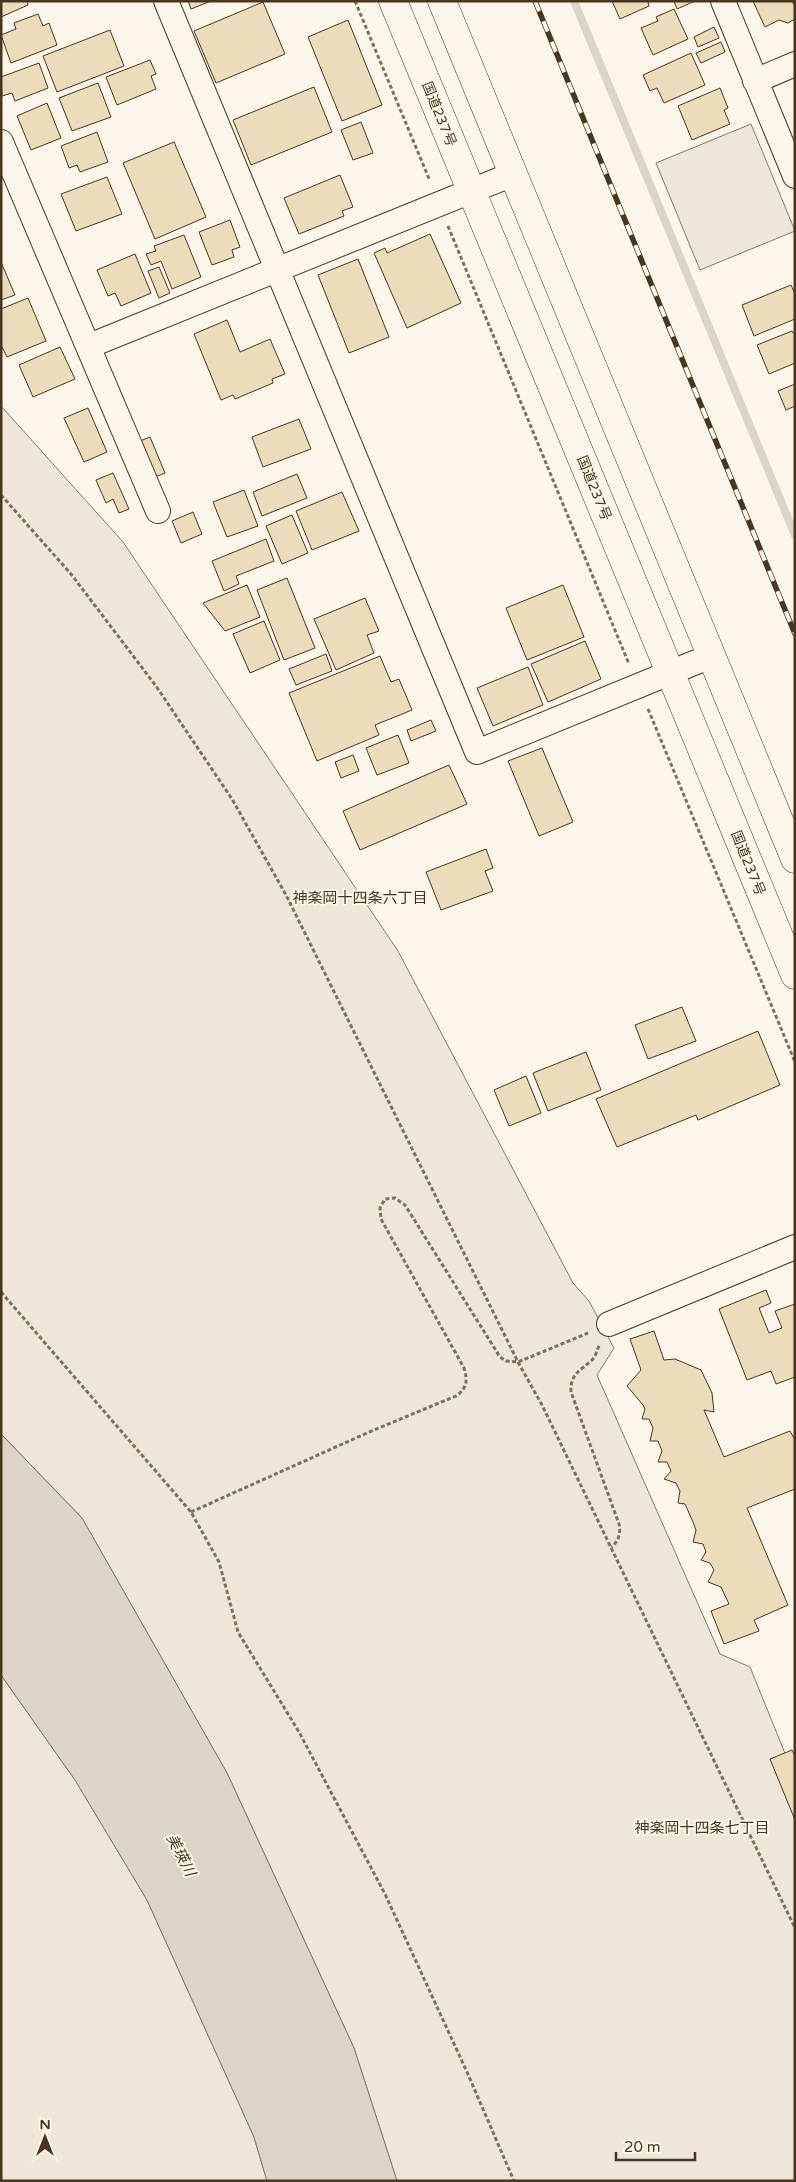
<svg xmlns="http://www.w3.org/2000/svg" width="796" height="2182" font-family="'Varela Round','Noto Sans JP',sans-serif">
<rect width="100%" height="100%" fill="#fbf6e9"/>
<path fill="#ede6d9" stroke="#887966" d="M751,124L795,231L700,270L656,163Z
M1,406L123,542L398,951L573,1283L589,1301L614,1348L597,1375L720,1654L750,1667L795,1778V2181H397L354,2048L227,1773L82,1518L1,1434Z
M1,1675L75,1780L147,1900L254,2137L267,2181H1Z"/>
<path fill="#dcd4c6" stroke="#887966" d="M1,1434L82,1518L227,1773L354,2048L397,2181H267L254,2137L147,1900L75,1780L1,1675Z"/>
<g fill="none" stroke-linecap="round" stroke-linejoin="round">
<path stroke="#dcd4c6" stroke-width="8" d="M574,1L795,535"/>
</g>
<path fill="#ecdcbc" stroke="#4a3520" d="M1,1H27L28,5L1,17Z
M188,1H211L191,9Z
M612,1H650L648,2L649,6L620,19Z
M674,1H695L677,9Z
M753,1H792L795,7V19L788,23L779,20L765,27Z
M263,2L285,54L216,83L194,31Z
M674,9L688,39L653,55L641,28L658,21L656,17Z
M38,14L43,26L49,23L57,45L11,63L1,35L16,29L14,23Z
M348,20L382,105L342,121L308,37Z
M714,27L719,38L698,47L694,37Z
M110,30L124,66L57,92L43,56Z
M721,42L725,52L701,63L696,53Z
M691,53L705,85L664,103L657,88L650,91L643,75Z
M150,60L156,74L151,76L156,89L117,105L106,77Z
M39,63L48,88L15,101L12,93L2,96L1,77Z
M98,83L111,117L72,131L59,98Z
M314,87L332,132L251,165L233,120Z
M720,88L728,108L724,110L730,124L692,140L678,106Z
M47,103L61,138L31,150L17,116Z
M361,122L373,153L353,160L341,130Z
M97,132L108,162L80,172L77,165L69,168L61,146Z
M174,142L206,217L155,239L123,163Z
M340,175L353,207L342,211L344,216L299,234L284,198Z
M107,177L122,214L76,231L61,194Z
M230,220L240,247L232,250L234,257L212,265L199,232Z
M430,234L461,303L407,328L374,253L385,248L387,253Z
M184,235L201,277L172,289L161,261L151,265L146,254L156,251L154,246Z
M135,254L151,293L121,306L115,293L108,296L97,270Z
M358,259L389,337L349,353L318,275Z
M1,262L15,295L1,300Z
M159,267L170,293L159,298L148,271Z
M791,285L795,294V319L754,336L742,305Z
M28,298L46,341L7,357L1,345V309Z
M227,320L240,352L270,339L285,374L272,379L273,383L235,399L233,395L221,400L194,334Z
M792,331L793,333H795V363L769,374L757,345Z
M60,347L75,379L33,397L19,365Z
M795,384V406L786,410L778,391Z
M88,408L107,452L84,462L64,418Z
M299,419L311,449L263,467L252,437Z
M150,437L165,473L155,477L140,441Z
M113,473L129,509L119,513L113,499L106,503L96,480Z
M297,474L307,498L262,516L253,492Z
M244,490L258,526L227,537L213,502Z
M342,492L359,531L312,550L296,511Z
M193,512L202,534L181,543L172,521Z
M292,515L308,553L282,564L266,526Z
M266,539L274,561L236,576L239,584L224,591L212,561Z
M287,578L315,648L284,660L257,590Z
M247,585L260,617L225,631L203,603Z
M563,585L584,637L527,660L506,608Z
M365,598L379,631L367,635L374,653L336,670L314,619Z
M264,621L280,660L250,673L233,634Z
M585,641L601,679L548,702L531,664Z
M326,654L332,671L296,685L289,669Z
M380,656L391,682L399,679L412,710L375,725L379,735L317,761L289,693Z
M528,667L543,705L493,726L477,688Z
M431,720L436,731L411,741L407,730Z
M398,735L409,763L377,775L366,748Z
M542,748L573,822L539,836L508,761Z
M353,755L359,771L341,778L335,762Z
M449,765L467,804L360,850L343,811Z
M486,849L493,868L485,871L493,891L441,910L426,872Z
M682,1007L696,1041L648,1059L635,1025Z
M758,1031L780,1085L698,1120L696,1115L617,1147L596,1099Z
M586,1052L601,1090L548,1111L533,1073Z
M526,1076L541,1113L509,1126L494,1090Z
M766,1290L771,1303L759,1308L769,1333L782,1328L775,1311L795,1304V1377L776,1384L771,1371L747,1380L719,1309Z
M654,1331L664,1360L675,1359L701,1370L712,1393L714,1412L704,1410L724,1457L790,1431L795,1440V1489L747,1508L788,1605L754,1620L759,1631L724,1644L711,1611L729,1604L721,1587L708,1582L714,1570L710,1563L701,1560L706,1552L703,1544L693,1542L696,1530L693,1522L685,1504L678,1503L680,1491L676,1483L664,1479L671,1471L667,1462H658L662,1451L658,1441H650L653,1428L649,1419H642L645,1409L643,1405L627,1386L641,1370L630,1339Z
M792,1750L795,1756V1820L770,1759Z"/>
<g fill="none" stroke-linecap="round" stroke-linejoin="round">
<g stroke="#4a3520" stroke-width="26">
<path id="street" d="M166,1L477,752L711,656
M723,1L795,176
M755,81L795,64
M1,142L158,511
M89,346L513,174
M609,1324L795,1247"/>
</g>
<g stroke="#4a3520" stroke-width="29">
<path id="highway" d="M393,1L795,975
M442,1L795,859"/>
</g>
<path stroke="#7f6f5c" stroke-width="3" stroke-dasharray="4 2.5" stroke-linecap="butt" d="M355,1L430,181
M448,226L629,664
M1,495L71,574L156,686L232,799L286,895L518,1362L542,1405L795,1928
M648,709L795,1062
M1,1292L191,1512L219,1562L238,1632L299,1732L385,1894L467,2072L514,2181
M599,1346C597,1350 596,1356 592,1360C580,1371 570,1374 571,1392L619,1524C621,1532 619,1542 611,1547
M191,1512L367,1433L456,1396C467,1388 468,1381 464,1368L381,1219L380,1208L385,1199L395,1198L405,1205L500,1357L506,1361L518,1362L588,1333"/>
<use href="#street" stroke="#fbf6e9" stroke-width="24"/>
<use href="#highway" stroke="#fbf6e9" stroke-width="28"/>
<g stroke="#4a3520" stroke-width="5.5">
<path id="rail" d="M535,1L795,634"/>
</g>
<use href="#rail" stroke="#fbf6e9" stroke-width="4" stroke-dasharray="11" stroke-linecap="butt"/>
</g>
<g text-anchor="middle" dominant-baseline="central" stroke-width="4" stroke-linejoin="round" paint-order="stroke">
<g font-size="14" fill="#4a3520" stroke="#fbf6e9">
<text transform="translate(439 114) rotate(68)">国道237号</text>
<text transform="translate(594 488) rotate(68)">国道237号</text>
<text transform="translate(748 863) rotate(68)">国道237号</text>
</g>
<g font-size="15" fill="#4a3520" stroke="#fbf6e9">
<text x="360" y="898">神楽岡十四条六丁目</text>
<text x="702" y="1828">神楽岡十四条七丁目</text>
</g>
<g font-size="15" font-style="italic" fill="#4a3520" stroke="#fbf6e9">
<text transform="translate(181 1855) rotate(63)">美瑛川</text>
</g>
</g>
<rect width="796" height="2182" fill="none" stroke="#4a3520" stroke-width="5"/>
<g transform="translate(45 2137)" stroke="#fbf6e9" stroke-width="4" paint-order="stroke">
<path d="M0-4L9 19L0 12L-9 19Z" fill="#4a3520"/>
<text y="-8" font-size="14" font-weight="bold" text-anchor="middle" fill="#4a3520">N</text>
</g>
<path d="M616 2152v8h79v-8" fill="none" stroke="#4a3520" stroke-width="2.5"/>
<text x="624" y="2152" font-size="15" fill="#4a3520" stroke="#fbf6e9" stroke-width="4" paint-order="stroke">20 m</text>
</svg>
